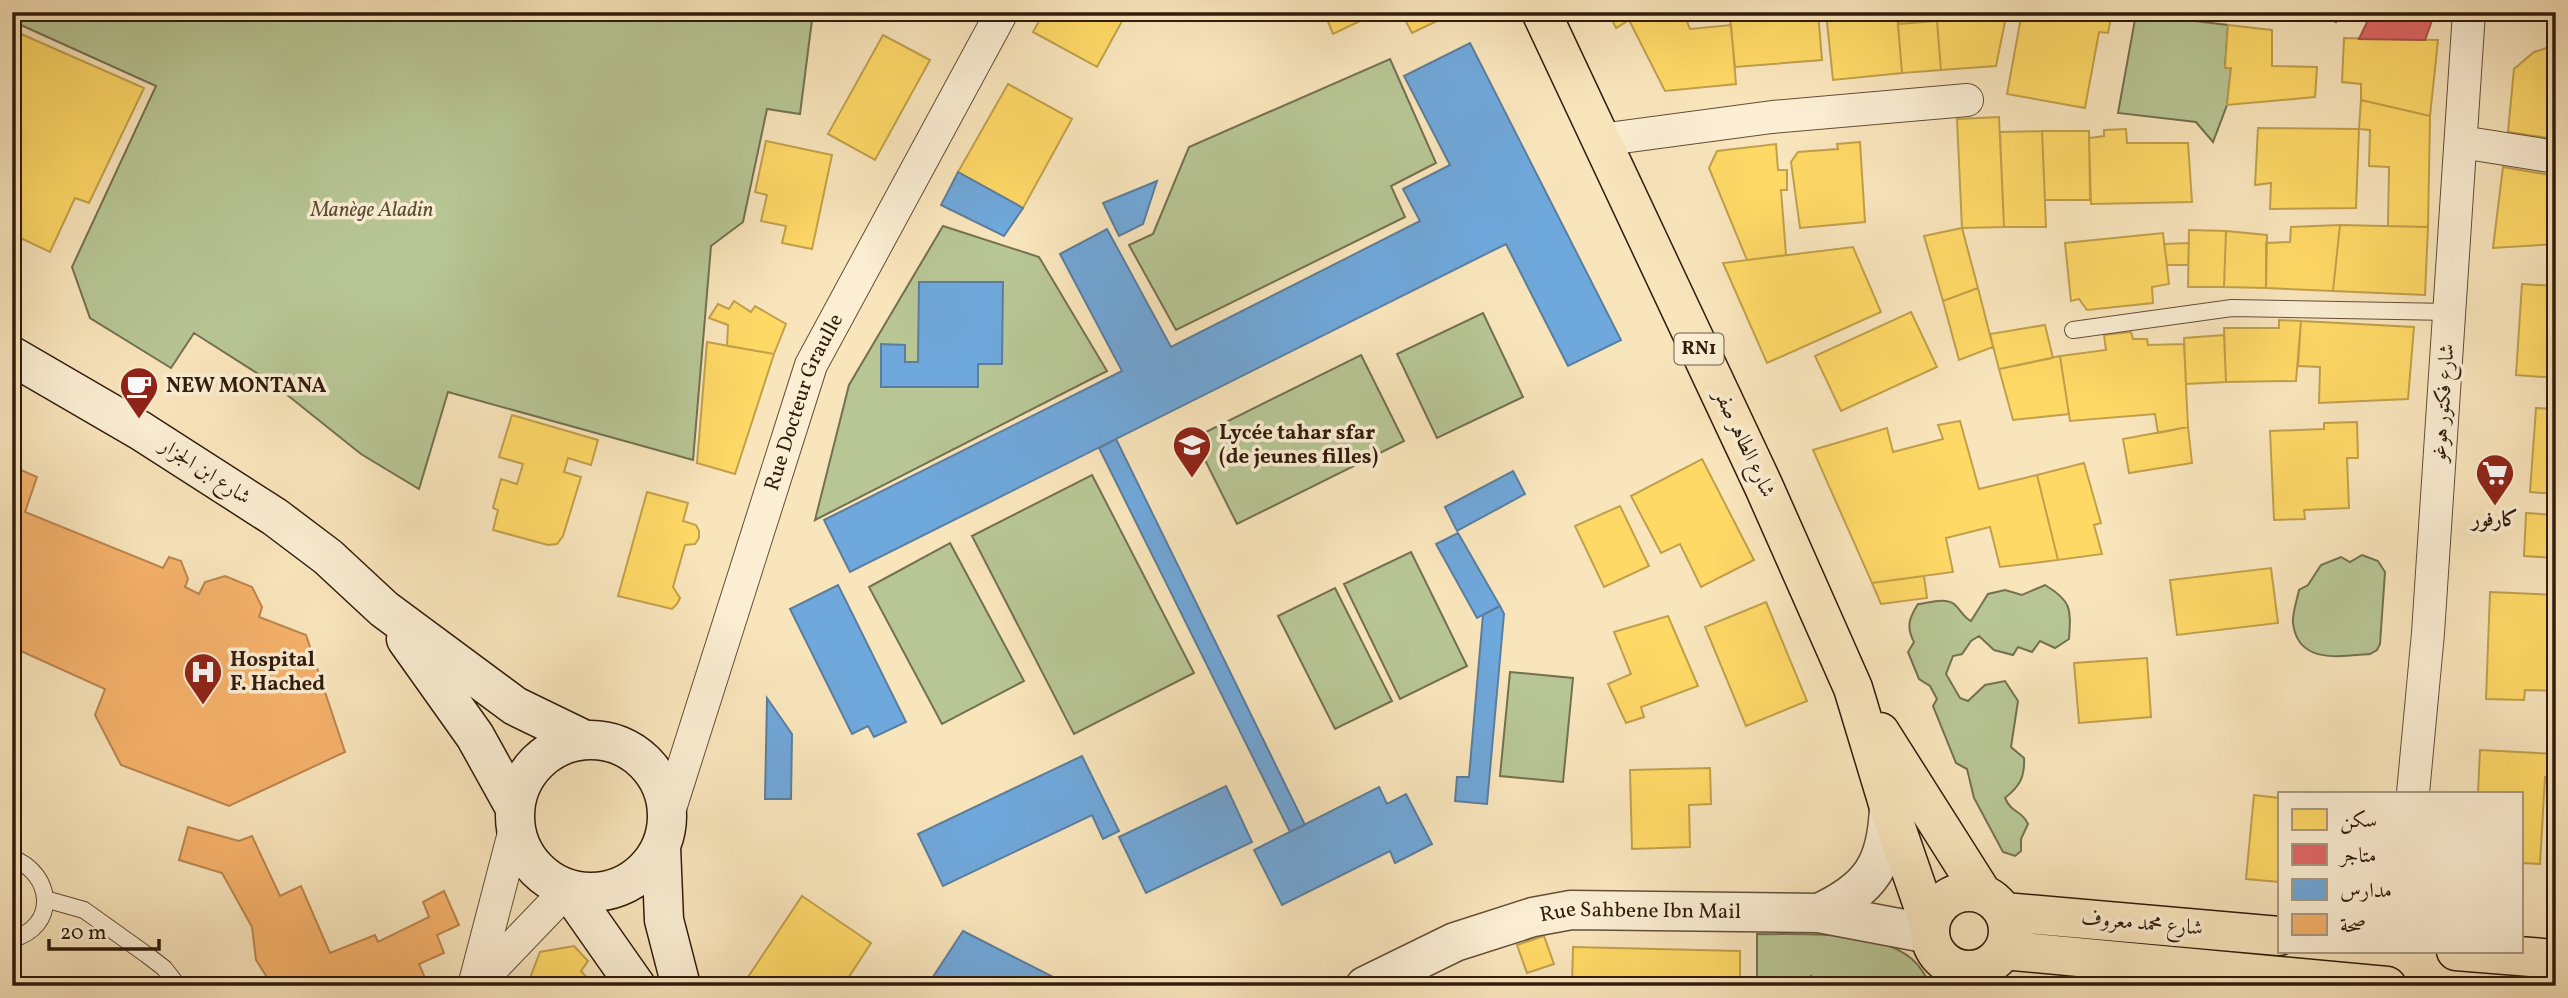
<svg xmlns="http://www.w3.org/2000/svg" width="2568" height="998" font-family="Vollkorn,Amiri,serif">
<rect width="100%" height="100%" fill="#f9e5bc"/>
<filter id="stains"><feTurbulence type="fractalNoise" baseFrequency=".00286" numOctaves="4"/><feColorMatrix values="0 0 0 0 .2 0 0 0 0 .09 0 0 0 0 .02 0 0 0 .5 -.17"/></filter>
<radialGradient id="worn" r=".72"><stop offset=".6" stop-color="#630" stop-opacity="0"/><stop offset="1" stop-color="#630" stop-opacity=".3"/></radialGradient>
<path fill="#b8c695" stroke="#747050" stroke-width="2" d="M12,12H813L800,114L767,109L743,222L711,246L693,460L448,392L419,489L361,454L271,382L194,333L171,368L90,318L72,267L156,86L12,21Z
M2136,14L2228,25L2225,67L2231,68L2227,105L2213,142L2196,122L2118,113Z
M1390,59L1436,163L1391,186L1405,217L1176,330L1129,245L1153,234L1189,147Z
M943,226L1039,257L1107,371L815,520L849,385Z
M1483,313L1523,397L1437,438L1397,354Z
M1361,355L1404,441L1237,524L1194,438Z
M1092,475L1194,673L1074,734L972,536Z
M950,543L1024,681L942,724L869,587Z
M1411,552L1467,666L1400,699L1344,584Z
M2362,555L2378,561L2385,572L2380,644L2377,650L2370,654C2340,656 2298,665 2293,623C2292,614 2297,600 2299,590L2308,585L2321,565L2341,557L2350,562Z
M2045,585C2072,601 2071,609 2069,639L2055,648L2040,641L2032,652L2018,647L2013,655L1994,650L1979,636L1971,641L1962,654L1953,656L1946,674L1960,698L1968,701L1985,685L2005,681L2018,701L2011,747L2024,758C2025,777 2020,786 2005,798C2012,814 2022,810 2028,824L2021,839V851L2015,856L2003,852L1974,798L1967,769L1956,763L1933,706L1937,699L1930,686L1919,679L1908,652L1914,642C1906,627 1909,618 1918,604C1928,603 1945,597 1954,604C1961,610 1963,617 1971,621L1988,594L2005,590L2022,595Z
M1335,588L1392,701L1335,729L1278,616Z
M1510,672L1573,678L1563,782L1500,776Z
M1757,934C1802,935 1876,929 1912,959C1920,966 1926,976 1931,986H1823L1811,976L1803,986H1757Z"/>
<path fill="#ffd966" stroke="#c1a04b" stroke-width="2" d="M1044,12H1127L1097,67L1033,32Z
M1324,12H1379L1333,34Z
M1401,12H1456L1412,33Z
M1608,12H1642L1616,28Z
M1642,12H1683L1690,29L1731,25L1736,84L1665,91L1629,20Z
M1755,12H1818L1822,60L1735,67L1730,19L1755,17Z
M1826,12H1897L1902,73L1833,80Z
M1902,12H2007L1996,66L1941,70L1937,21L1898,24Z
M2022,12H2112L2108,33L2099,32L2085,108L2007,94Z
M1937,21L1941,70L1902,73L1898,24Z
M2228,25L2272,30V66L2317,67L2315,97L2227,105L2231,68H2225Z
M12,30L144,88L89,203L75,198L50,252L12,234Z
M883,35L930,60L875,160L828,134Z
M2344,38L2438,40L2430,116L2361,100V84L2342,82Z
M2556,45V139L2508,132L2514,69L2534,52Z
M1008,84L1072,119L1023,208L958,172Z
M2361,100L2430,116L2428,227L2388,226L2389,167L2369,166L2370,130L2359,129Z
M1999,117L2004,227L1962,228L1957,119Z
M2258,128L2359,129L2356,208L2270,209L2271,183L2255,185Z
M2126,129L2127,143H2188L2192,202L2091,204L2089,138L2104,136V130Z
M2042,131L2046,227H2004L2000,132Z
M2042,131H2089L2090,200H2045Z
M766,141L832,155L812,249L782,243L786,226L761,221L767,195L755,192Z
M1860,142L1865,222L1800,228L1791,162L1798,152L1838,149L1837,144Z
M1776,144L1778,170H1787V190H1781L1786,255L1747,260L1709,168L1717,151Z
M2503,167L2556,176V244L2493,248Z
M2340,225L2428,227L2425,295L2333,291Z
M2340,225L2333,291L2266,288V243L2290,242L2291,227Z
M1962,228L1978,288L1943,301L1924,236Z
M2189,230L2226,231L2224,287H2188Z
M2226,231L2267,235L2266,288L2224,287Z
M2163,233L2169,284L2152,287L2153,303L2087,310L2079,299L2071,301L2065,243Z
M2189,243L2188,265H2167L2164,244Z
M1853,247L1881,312L1767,363L1723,263Z
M2522,284L2556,286V378L2516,375Z
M1978,288L1993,347L1959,360L1943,301Z
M734,301L751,312L755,306L786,324L774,354L727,346L728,325L709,318L718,304L729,309Z
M1911,312L1937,367L1841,411L1815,356Z
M2279,320L2301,321L2296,381L2226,382L2224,328H2279Z
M2301,321L2414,327L2408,399L2319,403L2320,367L2298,366Z
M2045,325L2053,358L1999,369L1990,334Z
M2131,332L2133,339H2147L2148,345L2184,344L2188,427L2158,433L2155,414L2070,421L2060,356L2106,350L2104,335Z
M2224,335L2226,382L2186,384L2184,338Z
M707,342L774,354L735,474L697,463Z
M2060,356L2069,414L2013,420L1999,369Z
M2536,408L2556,409V494L2530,492Z
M512,415L598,440L591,465L568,458L564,472L581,477L563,536L557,544L548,545L493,530L498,510L493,508L501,479L517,484L523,464L499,457Z
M1960,421L1979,489L2037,475L2058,560L2000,567L1990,527L1946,538L1953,572L1872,583L1813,450L1887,428L1893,452L1943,439L1938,425Z
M2357,422L2358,458H2347L2349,508L2304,510L2305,519L2274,520L2270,431L2324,429V423Z
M2188,427L2192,463L2129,473L2123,439Z
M1702,459L1754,560L1701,587L1680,544L1661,553L1631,496Z
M2084,463L2101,523L2094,525L2102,554L2058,560L2037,475Z
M647,492L688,503L683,521L696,525L699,531V538L695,544L685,545L673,587L680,598L677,604L672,609L618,596Z
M1620,506L1649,566L1604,587L1575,526Z
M2526,513L2556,515V558L2524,556Z
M2271,568L2278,623L2177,635L2170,580Z
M1924,576L1927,598L1881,604L1872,583Z
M2490,592L2556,595V691L2525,690L2524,700L2486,699Z
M1766,602L1807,701L1746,726L1705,627Z
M1668,616L1698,686L1641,707L1644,717L1626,723L1608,684L1631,674L1614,632Z
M2147,658L2151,717L2079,723L2074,663Z
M2480,750L2556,754V778L2545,777L2540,864L2521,863V793H2478Z
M1710,768L1711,804L1689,805L1690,847L1632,849L1630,770Z
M2254,795L2279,798V882L2246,879Z
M802,896L871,943L843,986H742Z
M1544,936L1554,964L1527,973L1517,945Z
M574,946L588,961L581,971L594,986H527L540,952Z
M1573,947L1740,951V986H1572Z"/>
<path fill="#e06666" stroke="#ac504b" stroke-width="2" d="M2311,12H2342L2336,22Z
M2361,12H2435L2425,40L2359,39L2370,16Z"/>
<path fill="#6fa8dc" stroke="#5c7e9d" stroke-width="2" d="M1470,43L1621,340L1568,366L1506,244L850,572L824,520L1122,371L1060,254L1107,229L1171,347L1420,221L1403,189L1450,165L1404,76Z
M958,172L1023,208L1004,236L941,205Z
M1157,181L1143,224L1119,236L1103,203Z
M919,282H1003L1002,364H978V387H881V344L905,345V362H918Z
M1116,439L1305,825L1290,832L1099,448Z
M1513,471L1525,494L1457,531L1445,507Z
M1458,533L1500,606L1477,618L1436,544Z
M838,585L906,722L874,737L868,726L852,734L790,609Z
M1500,606L1504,614L1487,804L1455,801L1457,777H1469L1483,615Z
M767,698L792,734L791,799H765Z
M1082,756L1119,831L1103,839L1092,815L943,886L918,834Z
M1226,786L1252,842L1146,893L1119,837Z
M1379,787L1387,804L1406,794L1432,844L1395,863L1390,851L1282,905L1254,850Z
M963,931L1065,983L1062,986H927Z"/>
<path fill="#f6b26b" stroke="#bb854e" stroke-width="2" d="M12,466L37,477L25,512L163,568L169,557L181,561L188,579L185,587L199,594L205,582L225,576L252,587L262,607L259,617L306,635L345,752L229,806L121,765L95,715L105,689L12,647Z
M188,827L239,841L252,836L280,896L301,886L330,953L375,935L378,942L429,917L423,902L444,891L459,925L437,935L444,953L419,964L427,983L420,986H268L270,982L256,960L252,927L222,873L179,860Z"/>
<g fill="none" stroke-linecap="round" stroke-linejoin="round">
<g stroke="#634e37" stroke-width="18">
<path id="service" d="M2073,330L2232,308L2450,312
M12,858C54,874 58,927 12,939
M45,899L84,910L147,955L164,968L178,986"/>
</g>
<g stroke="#634e37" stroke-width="34">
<g id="minor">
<path d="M1600,140L1772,117L1967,100"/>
<path d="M2461,142L2556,157"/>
<path d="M2413,793L2428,633L2469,12"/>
<path id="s1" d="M667,818L811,365L1002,12"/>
<path d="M476,985L568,889"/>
<path d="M474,986L515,829"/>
</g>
</g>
<g stroke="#634e37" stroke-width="41">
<g id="tertiary">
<path d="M1819,913C1871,889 1887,864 1889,807"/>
<path id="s2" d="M1365,986L1455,942L1533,917L1571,910L1819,913L1930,934"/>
</g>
</g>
<g stroke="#311b0b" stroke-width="41">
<path id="secondary" d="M12,356L141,431L275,517L328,557L384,609L515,706L585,740
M406,639L475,736L515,808
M515 816a76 76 0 1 1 152 0a76 76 0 1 1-152 0Z
M661,847L664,920L681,986
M568,889L636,986"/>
</g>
<g stroke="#311b0b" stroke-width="41">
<path id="primary" d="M1541,12L1764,487L1853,688L1889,807L1930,926
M1880,732L1982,893
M1930 931a39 39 0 1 1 78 0a39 39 0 1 1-78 0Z
M2004,912L2279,936
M2003,950L2387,986
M2456,951L2556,959"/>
</g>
<use href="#service" stroke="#fbeed3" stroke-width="16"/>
<use href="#minor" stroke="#fbeed3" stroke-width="32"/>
<use href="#tertiary" stroke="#fbeed3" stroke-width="38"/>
<use href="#secondary" stroke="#fbeed3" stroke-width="38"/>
<use href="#primary" stroke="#f9e5bc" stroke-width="38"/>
</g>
<defs>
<g id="cafe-pin" transform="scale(2.0125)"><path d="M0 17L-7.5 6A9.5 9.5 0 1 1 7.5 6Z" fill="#8f2418" stroke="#fbeed3"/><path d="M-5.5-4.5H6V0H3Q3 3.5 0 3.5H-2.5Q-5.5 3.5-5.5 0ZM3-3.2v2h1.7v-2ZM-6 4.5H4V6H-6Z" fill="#fff"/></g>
<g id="school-pin" transform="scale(2.0125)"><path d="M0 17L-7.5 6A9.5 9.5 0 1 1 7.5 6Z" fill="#8f2418" stroke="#fbeed3"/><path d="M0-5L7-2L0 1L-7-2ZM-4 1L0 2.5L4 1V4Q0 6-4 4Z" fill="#fff"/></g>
<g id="supermarket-pin" transform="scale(2.0125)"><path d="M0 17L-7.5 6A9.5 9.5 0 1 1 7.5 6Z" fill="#8f2418" stroke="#fbeed3"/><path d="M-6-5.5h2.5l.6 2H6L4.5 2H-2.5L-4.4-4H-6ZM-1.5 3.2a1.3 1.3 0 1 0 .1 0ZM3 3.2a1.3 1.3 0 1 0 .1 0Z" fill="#fff"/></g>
<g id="hospital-pin" transform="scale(2.0125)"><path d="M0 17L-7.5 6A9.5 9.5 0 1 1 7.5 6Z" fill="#8f2418" stroke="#fbeed3"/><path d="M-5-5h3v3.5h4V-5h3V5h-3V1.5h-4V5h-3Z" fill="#fff"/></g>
</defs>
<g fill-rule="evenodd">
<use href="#cafe-pin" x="139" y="386"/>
<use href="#school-pin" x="1192" y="445"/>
<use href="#supermarket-pin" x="2495" y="473"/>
<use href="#hospital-pin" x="203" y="672"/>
</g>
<g text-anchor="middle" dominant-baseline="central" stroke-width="7" stroke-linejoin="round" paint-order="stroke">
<rect fill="#fbeed3" stroke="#6e5a47" stroke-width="2" x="1674.5" y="333.5" width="49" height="31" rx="5"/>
<g font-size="19" font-weight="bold" fill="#311b0b">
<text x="1699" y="349">RN1</text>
</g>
<g font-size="21" font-style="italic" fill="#5a4e34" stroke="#fbeed3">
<text x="372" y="210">Manège Aladin</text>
</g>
<g font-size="21" font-weight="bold" fill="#311b0b" stroke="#fbeed3" text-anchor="start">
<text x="166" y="386">NEW MONTANA</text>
<text x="1219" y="433">Lycée tahar sfar<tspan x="1219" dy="24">(de jeunes filles)</tspan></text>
<text x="2495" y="520" text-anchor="middle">كارفور</text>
<text x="230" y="660">Hospital<tspan x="230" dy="24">F. Hached</tspan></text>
</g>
<g font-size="21" fill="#311b0b" stroke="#fbeed3">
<text stroke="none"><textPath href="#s1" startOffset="438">Rue Docteur Graulle</textPath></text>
<text transform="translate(2444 403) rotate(-86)">شارع فكتور هوغو</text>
<text transform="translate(1744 444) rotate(65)">شارع الطاهر صفر</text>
<text transform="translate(205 472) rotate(33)">شارع ابن الجزار</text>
<text stroke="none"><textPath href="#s2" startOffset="290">Rue Sahbene Ibn Mail</textPath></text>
<text transform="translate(2142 924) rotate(5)">شارع محمد معروف</text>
</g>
</g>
<rect width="2568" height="998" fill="none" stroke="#f9e5bc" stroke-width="42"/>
<rect x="14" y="14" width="2540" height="970" fill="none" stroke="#311b0b" stroke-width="3.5"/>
<rect x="21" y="21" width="2526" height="956" fill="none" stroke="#311b0b" stroke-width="2"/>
<rect x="2278" y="792" width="245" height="161" fill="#fbeed3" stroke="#aa9a83" stroke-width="2"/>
<rect x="2292" y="809" width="35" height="21" fill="#ffd966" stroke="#aa9a83" stroke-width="2"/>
<text x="2340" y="827" font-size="21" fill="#311b0b">سكن</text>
<rect x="2292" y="844" width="35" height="21" fill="#e06666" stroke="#aa9a83" stroke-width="2"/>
<text x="2340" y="862" font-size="21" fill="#311b0b">متاجر</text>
<rect x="2292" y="879" width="35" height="21" fill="#6fa8dc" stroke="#aa9a83" stroke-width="2"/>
<text x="2340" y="897" font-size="21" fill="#311b0b">مدارس</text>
<rect x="2292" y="914" width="35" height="21" fill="#f6b26b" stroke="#aa9a83" stroke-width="2"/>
<text x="2340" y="932" font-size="21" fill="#311b0b">صحة</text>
<path d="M49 939v10h110v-10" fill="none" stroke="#311b0b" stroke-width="3.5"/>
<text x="60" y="939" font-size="21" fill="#311b0b" stroke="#fbeed3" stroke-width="5" paint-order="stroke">20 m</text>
<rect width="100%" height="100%" filter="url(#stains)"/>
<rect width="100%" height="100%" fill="url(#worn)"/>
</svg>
